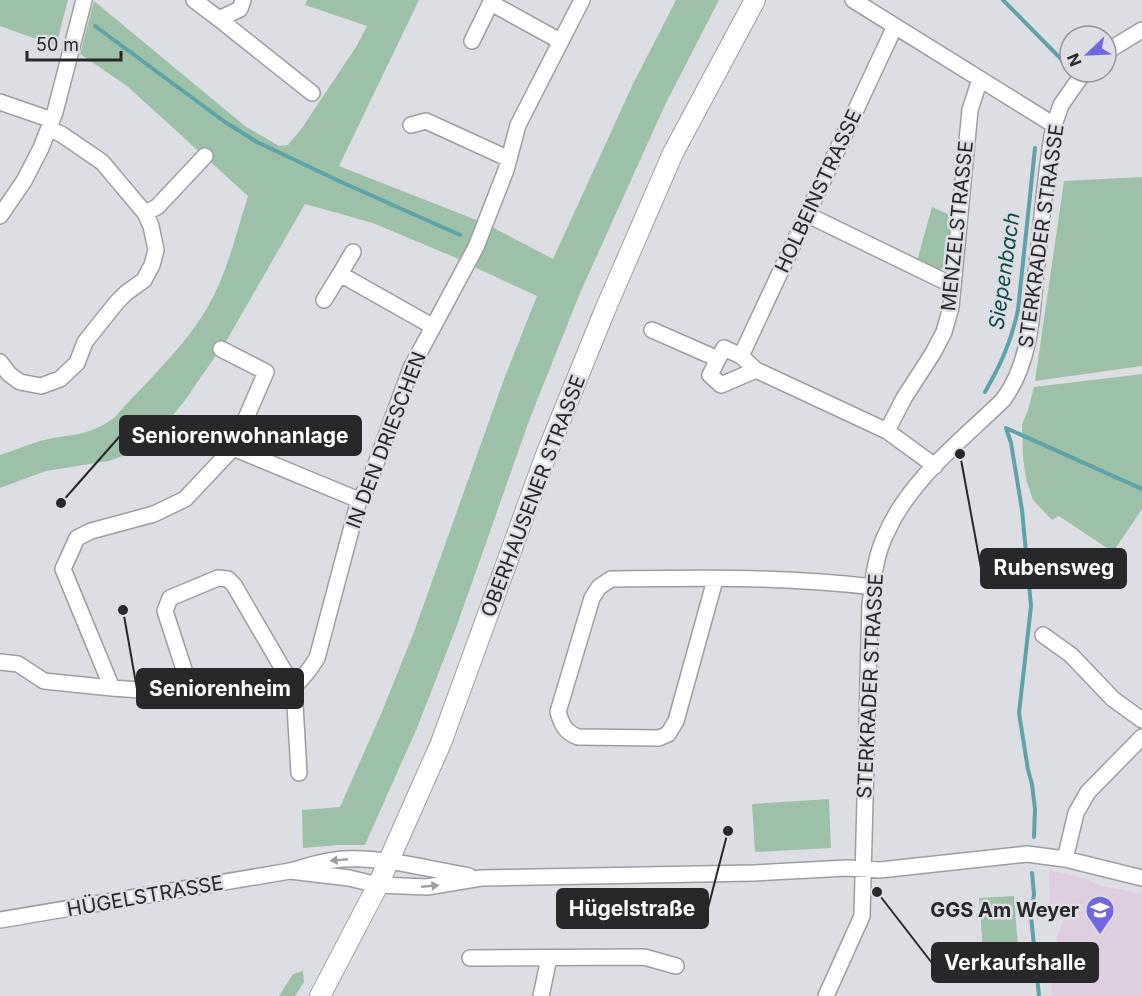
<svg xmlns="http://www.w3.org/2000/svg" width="1142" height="996" font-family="Inter,sans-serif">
<rect width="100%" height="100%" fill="#dddee3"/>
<path fill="#dfcee0" d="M1049,870L1087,879L1098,885L1142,894V996H1052L1047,953L1052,954L1063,920L1050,915Z"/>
<path fill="#9dc1a8" d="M0,0H68L56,46L0,26Z
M307,0H419L339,166L479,221L461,260L373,223L305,204L228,338L183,403L156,436L135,451L109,461L46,471L0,488V455C13,451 27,445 40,441C71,433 87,438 115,417C146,382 183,349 207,308C227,274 236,234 248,196L127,86L80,54L94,1L245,126L279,146L288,145L302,128L356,47L367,26L305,5Z
M676,0H719L665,105L580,293L530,418L456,628L417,728L365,845H339L303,848L302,810L340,807L381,714L414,632L504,379L537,296L474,267L492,227L553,259L633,84Z
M1142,177V366L1035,381L1064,181Z
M932,207L952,216L947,262L943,268L936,270L917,261Z
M1142,374V509L1113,552L1059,516L1052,520L1033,500L1026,479L1023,457L1022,424L1028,410L1034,387Z
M829,799L831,848L755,852L752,804Z
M1014,896L1019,960L984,963L979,898Z
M303,971L304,982L295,996H279L293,974Z"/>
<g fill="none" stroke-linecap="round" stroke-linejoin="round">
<path stroke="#5fa2a9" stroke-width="4" d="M1003,0L1065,63
M95,26L225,122L257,142L339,181L460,235
M985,392C1001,364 1011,342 1018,310L1035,148
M1006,428L1011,443L1022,510L1031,606L1019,713L1028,770L1032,784L1035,809L1034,837
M1006,428L1142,489
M1032,873L1034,894L1031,916L1039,996"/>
<g stroke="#9c9da1" stroke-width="18">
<path id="minor" d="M194,0L219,19L240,9L243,0
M853,0L1054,125
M491,3L560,41
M219,19L312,93
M472,41L492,0
M1106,52L1142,30
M0,102L52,120
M411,125L426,121L509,159
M145,213L157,207L205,156
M808,215L952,285
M0,216L24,181L41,148L55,112L84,0
M340,274L353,252
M324,300L340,274L432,326
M652,330L718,359L724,348L741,356L756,370L887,431L935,466
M741,356L895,26
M718,359L710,375L721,385L756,370
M0,362L9,374L20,382L41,386L60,379L77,363L85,342L117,302L126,293L144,280L152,265L156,250L151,226L145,213L102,162L61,134L49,129
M887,431L904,398L933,353L944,332L951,307L970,110L980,79
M233,448L359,500
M715,580L676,721L668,734L659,738L578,737C565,732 562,725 558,712L592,598L599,587L611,579C697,578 787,576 873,587
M1043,635L1071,655L1113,699L1142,720
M0,662L18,664L44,681L112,688L267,699C291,693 304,679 317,658L359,500L367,488L411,368L476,247L506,170L518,125L582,0
M112,688L63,569L77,538L91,531L154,514L185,499L233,448L266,372L221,349
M192,694L165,611L170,598L218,578L228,579L234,585L294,688L299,773
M1065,859L1076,813L1088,792L1142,737
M290,871L349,878L378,885L427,887L481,878L754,873L847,868L880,870L1027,854L1065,859L1142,878
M0,920L290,871C308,866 325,860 344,859C385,857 429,869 469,876
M470,958L644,957L676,966
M541,996L549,958
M826,996L862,916L870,605C873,581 875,556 886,534C910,479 961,441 1003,400C1030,364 1032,316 1036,272C1042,223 1045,173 1054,125L1061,105L1084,72"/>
</g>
<g stroke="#9c9da1" stroke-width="22">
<path id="major" d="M320,996L378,885L441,743L546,455L605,310L673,153L755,0"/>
</g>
<use href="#minor" stroke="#fff" stroke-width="15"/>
<use href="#major" stroke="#fff" stroke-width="20"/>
</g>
<defs><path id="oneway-solid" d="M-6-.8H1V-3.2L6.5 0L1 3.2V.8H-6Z" transform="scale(1.5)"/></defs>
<g fill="#9e9e9f">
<use href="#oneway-solid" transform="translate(339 860) rotate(175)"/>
<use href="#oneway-solid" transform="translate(430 886) rotate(-5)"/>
</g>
<defs>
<g id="school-pin" transform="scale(1.5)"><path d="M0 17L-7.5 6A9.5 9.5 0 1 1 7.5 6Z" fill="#7366e1" stroke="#dddee3"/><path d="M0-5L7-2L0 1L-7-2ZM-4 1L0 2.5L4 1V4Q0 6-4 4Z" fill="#fff"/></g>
</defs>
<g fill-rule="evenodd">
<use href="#school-pin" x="1100" y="910"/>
</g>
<g text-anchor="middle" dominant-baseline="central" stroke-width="5" stroke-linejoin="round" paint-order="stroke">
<g font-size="20" fill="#28282a" stroke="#dddee3">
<text transform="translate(818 191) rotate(-65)">HOLBEINSTRASSE</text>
<text transform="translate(957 226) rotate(-84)">MENZELSTRASSE</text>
<text transform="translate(1041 236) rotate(-82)">STERKRADER STRASSE</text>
<text transform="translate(386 440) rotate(-69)">IN DEN DRIESCHEN</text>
<text transform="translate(533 496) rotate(-69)">OBERHAUSENER STRASSE</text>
<text transform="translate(870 686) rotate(-87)">STERKRADER STRASSE</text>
<text transform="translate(145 896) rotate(-10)">HÜGELSTRASSE</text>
</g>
<g font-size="20" font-weight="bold" fill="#28282a" stroke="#dddee3" text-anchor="end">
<text x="1079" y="910">GGS Am Weyer</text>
</g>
<g font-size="21" font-style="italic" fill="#0a4a4f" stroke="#dddee3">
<text transform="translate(1004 271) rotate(-82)">Siepenbach</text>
</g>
</g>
<path fill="none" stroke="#28282a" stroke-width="2" d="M61 503L120 436M960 454L981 568M123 610L137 689M728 831L708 908M877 892L932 963"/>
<g fill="#28282a" stroke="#dddee3" stroke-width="2">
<circle cx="61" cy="503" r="6"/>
<circle cx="960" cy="454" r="6"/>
<circle cx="123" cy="610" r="6"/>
<circle cx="728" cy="831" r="6"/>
<circle cx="877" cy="892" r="6"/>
</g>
<g fill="#28282a" stroke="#28282a" stroke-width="2">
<rect x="120" y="416" width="241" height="39" rx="6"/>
<rect x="981" y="549" width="145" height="39" rx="6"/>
<rect x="137" y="669" width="166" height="39" rx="6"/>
<rect x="557" y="889" width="151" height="39" rx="6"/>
<rect x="932" y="943" width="166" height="39" rx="6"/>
</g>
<g font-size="21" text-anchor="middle" font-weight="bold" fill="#fff">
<text x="240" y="443">Seniorenwohnanlage</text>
<text x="1054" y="575">Rubensweg</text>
<text x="220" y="696">Seniorenheim</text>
<text x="632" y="916">Hügelstraße</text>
<text x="1015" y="970">Verkaufshalle</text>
</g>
<g transform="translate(1088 54) rotate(247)"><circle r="28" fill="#dddee3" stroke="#959599" stroke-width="1.5"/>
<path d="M0-4.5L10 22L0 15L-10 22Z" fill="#7366e1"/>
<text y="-9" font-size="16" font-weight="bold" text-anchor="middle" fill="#28282a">N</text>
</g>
<path d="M27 51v9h94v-9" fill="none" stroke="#28282a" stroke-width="3"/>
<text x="36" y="51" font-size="18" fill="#28282a" stroke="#dddee3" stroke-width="4.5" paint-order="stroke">50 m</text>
</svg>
